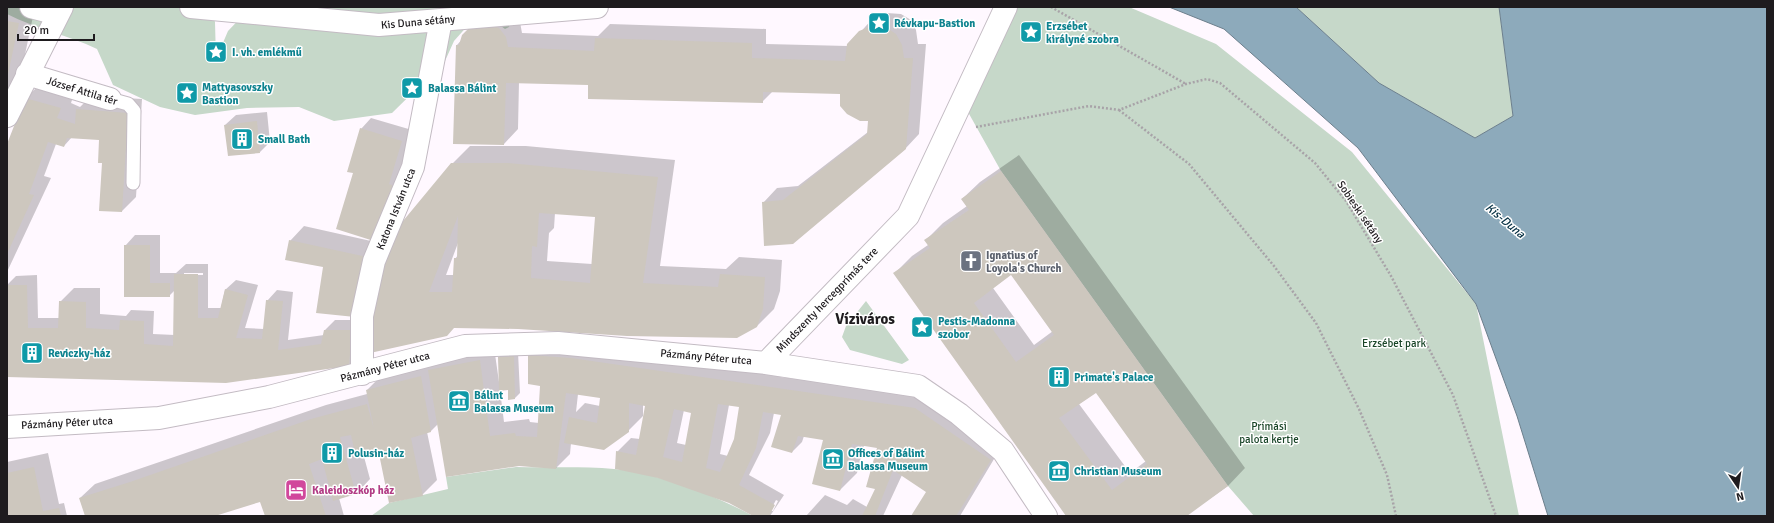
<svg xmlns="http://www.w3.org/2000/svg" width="1774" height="523" font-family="Signika,sans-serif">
<rect width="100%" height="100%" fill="#fff8ff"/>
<path fill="#c6d8c9" d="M7,7H209L215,22L216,59L228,31L251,7H502L511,21L509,27L505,29L497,23H470L454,41L445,61L392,113L334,121L299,107L247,108L195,115L160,107L113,85L97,49C68,35 36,29 7,14Z
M1013,7H1129L1216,44L1352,152L1476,304L1519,516H1254L1228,486L1001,171L968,112Z
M1296,7H1499L1513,116L1475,138L1379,83Z
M866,301L909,360L902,364L850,350L842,337L846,326Z
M516,467C548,468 582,466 614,469C657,473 715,495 753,516H371L389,503L448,489L446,477Z"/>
<path fill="#8daabb" stroke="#6c7f8c" d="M1169,7H1296L1379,83L1475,138L1513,116L1499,7H1767V516H1548L1517,416L1476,304L1358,148L1224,29Z"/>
<path fill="#0003" fill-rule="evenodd" d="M7,7H35L15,102L7,109Z
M487,11L520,22L522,33L598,36L610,24L766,29V44L848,46L874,17L887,13L901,14L911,20L916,30L918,44H926L919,134L905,149L793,243L763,203L777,188L798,186L868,132L869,120L841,93L773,91L762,102L589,84L519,82L518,129L504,144L457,45Z
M40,84L74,94L71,103L80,107L91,96L142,99L136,197L122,211L103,162L100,139L72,137L64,146L56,144L44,176L51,178L7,272V147L26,98Z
M267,112L270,142L260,152L225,125L236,115Z
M371,118L412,130L399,174L369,301L290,241L304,226L371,241L355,172L361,129Z
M470,146H526L675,160L660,266L726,269L739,257L782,260L780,291L774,309L757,326L455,327L371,351L452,164ZM555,213L596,216L592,264L547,261L549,233L554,228ZM458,243V255L455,259L454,275H446Z
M1019,155L1245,468L1228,486L1185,516H1068L895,273L912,256L928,245L926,240L943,223L967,206L962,199L980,182ZM1011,274L1053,331L1034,345L993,288ZM1096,392L1146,461L1130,473L1079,404Z
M135,235H160V273H176L186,264H208V308H221L225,290L236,280L258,285L245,328L264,329L267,301L277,290L293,292L288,340L324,335L325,330L335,320H361L359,355L349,365L7,376V285L16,276L37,275L38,318H59L60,302L74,288H100V314L126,316L131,310L154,311L153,334L175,335V290L169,296H125V246ZM184,273H203V275H184Z
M543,341L781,372L780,377L824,382L932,391L1000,449L960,516H912L927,492L902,475L883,516H806L825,495L847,505L853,499L867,507L876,489L878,447L864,445L857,473L840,490L825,439L804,436L802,442L792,452L783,414L774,413L770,433L749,475L784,495L770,516H755L729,502L617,452L631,438L640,439L646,405L643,404V416L628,431L571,443L570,454L556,468L438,424L430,432H427L437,480L422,495L379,448L363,453L370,479L356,494L339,498L344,516H266L261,501L212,516H86L80,498L95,484L326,405L367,394V390L381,376L494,347L499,382H500L499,357L504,352H518L520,393L515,398L509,389L500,390L504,422L529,419L530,422L539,423L541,385L529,356ZM578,394L601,397L600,406L585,403L576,412ZM729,405L740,406L735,440L728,456L720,454ZM684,410L692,412L686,445L677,443ZM776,500L778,501L773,511H770Z
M48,453L59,504L64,503L67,516H7V462Z"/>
<path fill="#cdc7be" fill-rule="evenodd" d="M7,21L19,23L8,74H7Z
M488,24L499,28L506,37L508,47L594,51L595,38L752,43V58L845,61L847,44L859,31L872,26L887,28L896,34L902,45L904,58H913L906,149L793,244L764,246L762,202L783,200L867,134L868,121H860L847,114L840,106V94L763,92V103L588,99V85L506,83L504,145L453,144L456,45H459L462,35L472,25Z
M25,98L61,108L57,118L75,124L76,109L128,113L122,212L99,211L102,163H98L99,140L67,138L64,147L48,142L29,194L34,195L7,254V144Z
M257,121L260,153L228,156L224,125Z
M360,128L402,141L389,184L394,186L377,242L336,229L353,173L347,172Z
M451,163H508L658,177L643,283L718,287L720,274L765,277L763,309L757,327L737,338L627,336L518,329L454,328L447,336L370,353L371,315L377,272L403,221ZM539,213L595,217L590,283L531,278L532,246L537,247ZM458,216L457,258H454L452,292H429Z
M1001,171L1228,486L1187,516H1066L893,273L930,248L924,240L969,210L961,199ZM1011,275L1054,335L1016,362L974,303ZM1096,393L1147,464L1112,490L1059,418Z
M289,240L367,257L355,317L316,313L323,267L285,260Z
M124,245H150V283H170V297H124Z
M174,274H198V318H218L225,289L248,295L236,338L262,339L266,300L283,301L278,350L321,344L324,330H352L349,366L226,383L7,377V285H27L28,328H58L59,301L86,302V328L119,330L120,320L144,321V344L173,346Z
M528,355L571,358L915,408L991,460L956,516H911L926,492L893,470L875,516H862L875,489L866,487L877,448L852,444L840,491L812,484L823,440L798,436L792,453L771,447L781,415L763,412L756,448L739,485L775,505L769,516H753L729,503L658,478L615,469L616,451L636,455L645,406L629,403V432L604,450L564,443L569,417L597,423L600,398L566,393L556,469L519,466L446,477L428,370L480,360L490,436L515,433L516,436L537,437L540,386L528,384ZM718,404L739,407L734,439L720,472L706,468ZM674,409L691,413L682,462L663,457Z
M514,356L515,399L508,400V390L499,391L498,357Z
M421,376L431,432L411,438L423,496L389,503L378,449L356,457L351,435L340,437L356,494L333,501L322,459L309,464L326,516H265L260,502L215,516H85L79,498L130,482L311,419L367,404L374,429L366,390Z
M34,467L43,511L59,508L61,516H7V473Z"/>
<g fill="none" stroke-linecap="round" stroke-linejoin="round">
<g stroke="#c3bbc3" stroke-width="15">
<path id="lane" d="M110,99L128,104L134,111L133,183"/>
</g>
<g stroke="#c3bbc3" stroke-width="24">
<path id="street" d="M31,7L58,14
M191,7L379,25L597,7
M27,74L110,99
M7,116L62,7
M766,363L908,216L1006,7
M362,374V316L374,261L413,167L441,20
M7,427L159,418L269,397L465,346L558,343L766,363L918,386L959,414L1003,451L1046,516"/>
</g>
<path stroke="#a8a3a8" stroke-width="2.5" stroke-dasharray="2 2" stroke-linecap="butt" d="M1051,7L1186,84
M1119,110L1189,164L1274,266L1316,323L1359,409L1387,475L1396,516
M976,127L1089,106L1119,110L1186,84L1207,79L1220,83L1315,163L1346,201L1391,276L1453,395L1496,516"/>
<use href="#lane" stroke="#fff" stroke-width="13"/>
<use href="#street" stroke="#fff" stroke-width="22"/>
</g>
<defs>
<g id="sight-square" transform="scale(1.15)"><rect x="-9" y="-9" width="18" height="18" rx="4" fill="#0f9aa8" stroke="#fff"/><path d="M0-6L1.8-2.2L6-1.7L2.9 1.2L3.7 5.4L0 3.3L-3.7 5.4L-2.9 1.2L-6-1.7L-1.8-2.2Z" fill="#fff"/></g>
<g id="building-square" transform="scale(1.15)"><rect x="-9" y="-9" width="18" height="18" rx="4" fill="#0f9aa8" stroke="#fff"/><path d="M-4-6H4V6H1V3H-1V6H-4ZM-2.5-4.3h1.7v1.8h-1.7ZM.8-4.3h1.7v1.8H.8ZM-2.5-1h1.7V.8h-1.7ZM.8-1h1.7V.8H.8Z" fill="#fff"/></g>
<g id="church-square" transform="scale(1.15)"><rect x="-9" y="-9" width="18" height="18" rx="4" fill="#6b7280" stroke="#fff"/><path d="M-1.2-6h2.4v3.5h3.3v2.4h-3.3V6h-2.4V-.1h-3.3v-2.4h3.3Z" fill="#fff"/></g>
<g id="museum-square" transform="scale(1.15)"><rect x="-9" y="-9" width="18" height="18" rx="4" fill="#0f9aa8" stroke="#fff"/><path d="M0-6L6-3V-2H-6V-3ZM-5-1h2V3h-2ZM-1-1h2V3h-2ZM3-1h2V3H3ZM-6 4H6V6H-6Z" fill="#fff"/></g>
<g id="hotel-square" transform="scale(1.15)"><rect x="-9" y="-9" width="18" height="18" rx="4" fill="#d1479c" stroke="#fff"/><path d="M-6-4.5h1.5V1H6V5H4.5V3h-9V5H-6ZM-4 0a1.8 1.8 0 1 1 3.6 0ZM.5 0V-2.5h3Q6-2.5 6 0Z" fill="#fff"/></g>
</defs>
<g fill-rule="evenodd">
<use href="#sight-square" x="879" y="23"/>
<use href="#sight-square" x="1031" y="32"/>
<use href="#sight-square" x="216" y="52"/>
<use href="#sight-square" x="412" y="88"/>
<use href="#sight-square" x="187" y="93"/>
<use href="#building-square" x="242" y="139"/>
<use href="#church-square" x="971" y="261"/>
<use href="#sight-square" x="922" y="327"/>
<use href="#building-square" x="32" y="353"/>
<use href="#building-square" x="1059" y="377"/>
<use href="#museum-square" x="459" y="401"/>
<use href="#building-square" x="332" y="453"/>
<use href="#museum-square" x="833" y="459"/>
<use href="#museum-square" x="1059" y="471"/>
<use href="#hotel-square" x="296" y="490"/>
</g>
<g text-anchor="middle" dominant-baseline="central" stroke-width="3" stroke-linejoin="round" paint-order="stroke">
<g font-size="11" fill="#1e1b1e" stroke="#fff">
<text transform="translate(418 22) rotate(-5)">Kis Duna sétány</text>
<text transform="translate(82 91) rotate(17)">József Attila tér</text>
<text transform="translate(396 209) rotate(-68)">Katona István utca</text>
<text transform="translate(1360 212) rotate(56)">Sobieski sétány</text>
<text transform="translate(827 300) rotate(-46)">Mindszenty hercegprímás tere</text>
<text transform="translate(706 357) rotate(5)">Pázmány Péter utca</text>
<text transform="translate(385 367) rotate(-15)">Pázmány Péter utca</text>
<text transform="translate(67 423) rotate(-3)">Pázmány Péter utca</text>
</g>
<g font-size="11" font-weight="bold" fill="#0d838f" stroke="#fff" text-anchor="start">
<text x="894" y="23">Révkapu-Bastion</text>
<text x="1046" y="26">Erzsébet<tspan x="1046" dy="13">királyné szobra</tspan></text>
<text x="232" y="52">I. vh. emlékmű</text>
<text x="202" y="87">Mattyasovszky<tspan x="202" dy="13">Bastion</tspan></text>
<text x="428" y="88">Balassa Bálint</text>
<text x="258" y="139">Small Bath</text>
<text x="938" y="321">Pestis-Madonna<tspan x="938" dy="13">szobor</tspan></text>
<text x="48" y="353">Reviczky-ház</text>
<text x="1074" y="377">Primate's Palace</text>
<text x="474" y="395">Bálint<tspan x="474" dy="13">Balassa Museum</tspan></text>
<text x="348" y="453">Polusin-ház</text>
<text x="848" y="453">Offices of Bálint<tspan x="848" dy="13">Balassa Museum</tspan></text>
<text x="1074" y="471">Christian Museum</text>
</g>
<g font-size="11" font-weight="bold" fill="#5b616d" stroke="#fff" text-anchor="start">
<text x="986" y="255">Ignatius of<tspan x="986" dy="13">Loyola's Church</tspan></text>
</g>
<g font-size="11" fill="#184427" stroke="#fff">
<text x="1394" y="343">Erzsébet park</text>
<text x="1269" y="426">Prímási<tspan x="1269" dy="13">palota kertje</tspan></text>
</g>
<g font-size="11" font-weight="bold" fill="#b23c85" stroke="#fff" text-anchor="start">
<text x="312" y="490">Kaleidoszkóp ház</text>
</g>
<g font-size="12" font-style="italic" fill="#053043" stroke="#fff">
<text transform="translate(1505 221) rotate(40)">Kis-Duna</text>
</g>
<g font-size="15" font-weight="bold" fill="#1e1b1e" stroke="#fff">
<text x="865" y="319">Víziváros</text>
</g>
</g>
<rect width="1774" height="523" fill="none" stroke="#1e1b1e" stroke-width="16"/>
<g transform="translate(1738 487) rotate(167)" stroke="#ffffff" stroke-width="3" paint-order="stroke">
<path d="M0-3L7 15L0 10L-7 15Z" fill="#1e1b1e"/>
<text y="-6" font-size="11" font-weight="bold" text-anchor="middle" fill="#1e1b1e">N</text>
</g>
<path d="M18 34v6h76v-6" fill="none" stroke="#1e1b1e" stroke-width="2"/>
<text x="24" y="34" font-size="12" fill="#1e1b1e" stroke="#ffffff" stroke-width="3" paint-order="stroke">20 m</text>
</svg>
